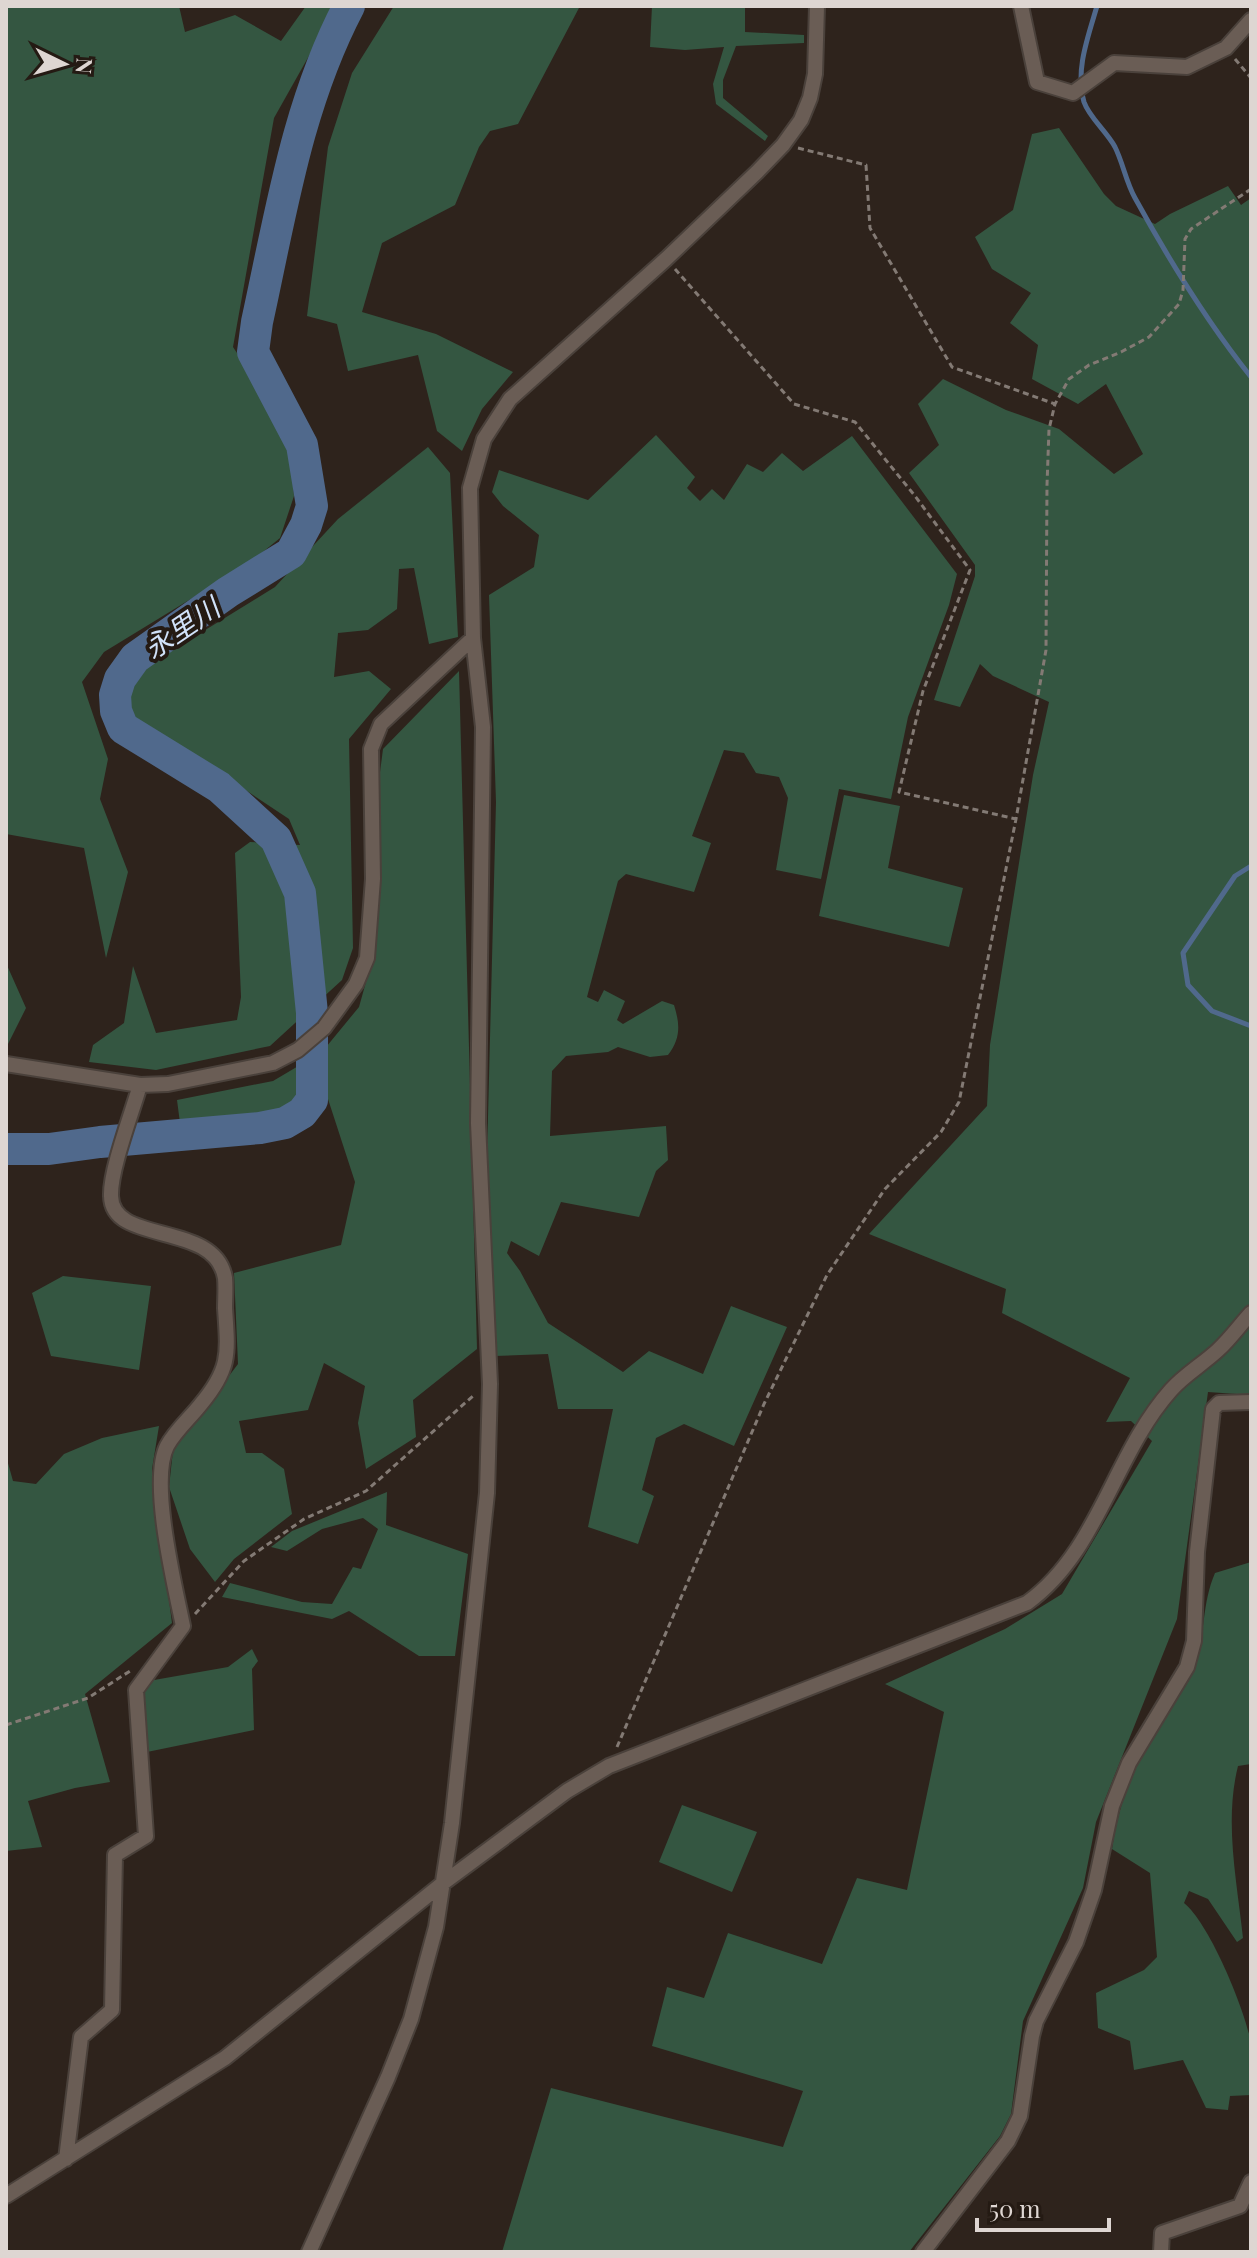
<svg xmlns="http://www.w3.org/2000/svg" width="1257" height="2258" font-family="'Playfair Display','Noto Sans JP',serif">
<rect width="100%" height="100%" fill="#2e231c"/>
<path fill="#345641" d="M6,6H179L185,32L235,15L281,41L306,6H337L274,118L233,347L275,410L291,456L294,496L280,538L248,564L104,652L82,682L108,759L100,799L128,872L106,958L84,848L6,834Z
M394,6H580L518,124L490,131L479,147L455,205L382,243L362,312L436,334L513,372L482,409L462,451L437,431L418,355L348,371L337,324L307,316L328,147L352,73Z
M652,6H745V32L804,35V43L736,46L723,80V98L768,136L765,141L716,104L713,84L724,47L685,50L650,47Z
M1059,128L1104,194L1116,206L1155,224L1170,214L1228,186L1241,205L1251,198V1395L1208,1392L1177,1619L1096,1822L1083,1888L1023,2021L1011,2114L1000,2136L909,2252H502L551,2088L783,2147L803,2091L652,2046L667,1987L704,1998L728,1933L822,1964L857,1878L907,1890L944,1712L885,1684L1005,1629L1062,1594L1152,1441L1131,1421L1106,1422L1130,1378L1002,1313L1006,1289L869,1234L987,1106L990,1045L1033,775L1049,702L993,676L980,664L960,707L934,700L975,576V565L909,473L939,445L918,404L943,379L1006,410L1059,429L1114,474L1143,454L1106,384L1078,404L1032,379L1038,345L1010,323L1031,293L992,269L975,237L1013,210L1032,134Z
M656,435L695,477L687,488L700,501L712,489L724,500L747,464L763,472L782,453L803,471L852,436L957,574L949,605L908,717L891,799L839,789L821,879L776,870L788,798L779,777L756,773L744,753L724,750L692,836L711,843L694,892L626,874L618,881L587,997L598,1002L604,990L625,1001L617,1020L623,1024L662,1001L674,1005C680,1024 681,1038 668,1055L650,1057L618,1047L608,1052L566,1056L552,1071L550,1136L666,1126L668,1160L656,1171L639,1217L561,1202L539,1256L511,1241L507,1253L520,1271L548,1323L623,1372L649,1351L703,1374L731,1306L787,1327L734,1446L684,1424L656,1438L642,1490L654,1496L638,1544L588,1527L613,1409H558L548,1354L494,1356L487,1156L496,802L489,595L534,567L539,535L503,506L492,492L499,470L588,500Z
M428,447L450,473L458,637L429,644L414,568L399,569L397,609L368,630L338,633L334,677L369,671L391,689L349,739L353,948L342,980L270,1046L156,1070L89,1062L93,1045L124,1023L133,966L156,1033L237,1020L241,997L235,853L250,842L300,845L289,819L151,727L130,717L128,694L150,664L275,587L338,519Z
M459,671L477,1349L413,1400L416,1437L366,1469L358,1423L365,1386L324,1363L308,1410L239,1421L246,1453H262L284,1469L292,1514L234,1559L215,1582L190,1549L169,1487L173,1450L238,1364L234,1273L341,1245L355,1182L328,1099H303L288,1110L180,1123L177,1100L273,1081L322,1052L359,1007L376,946L379,780L383,749Z
M844,795L900,806L888,868L963,888L949,947L819,916Z
M6,963L26,1008L6,1048Z
M63,1276L151,1286L139,1370L51,1356L32,1293Z
M159,1426L152,1469L172,1623L85,1694L110,1782L75,1788L28,1801L42,1847L6,1851V1456L13,1481L36,1484L64,1454L102,1438Z
M387,1492L386,1525L468,1554L455,1656H419L349,1611L332,1619L222,1597L230,1583L302,1602L332,1604L353,1567L361,1569L378,1529L363,1518L322,1529L287,1551L271,1547L292,1531Z
M1251,1562V1764L1238,1766C1224,1822 1237,1881 1243,1938L1237,1942L1208,1899L1189,1891L1184,1903C1209,1923 1243,2005 1250,2038C1254,2055 1251,2077 1251,2095L1230,2096L1228,2110L1206,2108L1183,2060L1134,2070L1130,2041L1098,2028L1096,1993L1144,1970L1157,1957L1150,1873L1112,1849C1120,1798 1133,1767 1161,1723C1171,1706 1191,1682 1196,1664C1205,1634 1202,1603 1215,1573Z
M252,1649L258,1661L252,1669L254,1730L147,1752L144,1692L154,1680L228,1667Z
M682,1805L757,1832L732,1892L659,1862Z"/>
<g fill="none" stroke-linecap="round" stroke-linejoin="round">
<path stroke="#50698c" stroke-width="5" d="M1097,6C1088,37 1075,70 1084,102C1089,117 1107,132 1115,147C1123,163 1126,182 1135,198C1169,260 1207,322 1251,377
M1251,866L1235,876L1183,953L1188,985L1212,1011L1251,1026"/>
<path stroke="#50698c" stroke-width="32" d="M6,1149H49L100,1142L260,1128L285,1123L302,1113L312,1100V1013L300,893L276,839L219,787L123,728L116,711L115,695L120,679L135,658L228,592L291,553L306,525L312,506L302,445L253,352L257,322C281,213 297,105 349,6"/>
<g stroke="#4a413b" stroke-width="18">
<path id="minor" d="M1021,6L1037,82L1073,93L1114,63L1187,67L1226,48L1251,20
M6,1064L140,1085L168,1084L273,1063L298,1050L324,1028L356,984L367,958L373,879L371,749L381,724L473,638
M66,2159L81,2037L112,2010L115,1855L146,1836L136,1690L183,1626C175,1587 149,1481 167,1446C175,1431 191,1417 201,1404C231,1368 228,1353 225,1308C225,1299 226,1288 225,1278C215,1220 112,1246 111,1196C110,1170 132,1113 140,1085
M6,2196L225,2058L442,1884L567,1791L609,1766L1027,1603C1099,1551 1113,1455 1171,1390C1184,1375 1203,1364 1218,1350C1230,1339 1240,1325 1251,1313
M309,2252L388,2077L411,2019L436,1927L452,1823L487,1493L490,1384L478,1123L483,727L473,638L470,488L484,439L510,399L666,259L757,172L783,145L801,120L810,98L815,74L817,6
M923,2252L1008,2141L1020,2116L1032,2036L1036,2021L1076,1942L1094,1890L1112,1806L1129,1763L1187,1667L1194,1641L1197,1552L1213,1409L1219,1403L1251,1402
M1161,2252L1162,2233L1240,2206L1251,2182"/>
</g>
<path stroke="#837a74" stroke-width="3" stroke-dasharray="6 4" stroke-linecap="butt" d="M1235,59L1251,78
M798,148L866,165L870,228L952,367L1055,404
M675,269L794,404L855,422L915,496L970,570L923,691L899,792L1016,819
M195,1614L244,1561L304,1519L366,1491L473,1396
M6,1725L88,1698L130,1671
M617,1747L764,1404L827,1275L885,1189L941,1132L959,1102L1016,819L1046,650L1047,485L1049,429L1055,404L1069,379L1089,365L1121,352L1149,337L1179,304L1183,290L1185,239L1191,229L1251,189"/>
<use href="#minor" stroke="#6a5d55" stroke-width="14"/>
</g>
<g text-anchor="middle" dominant-baseline="central" stroke-width="8" stroke-linejoin="round" paint-order="stroke">
<g font-size="28" font-style="italic" fill="#d1e2f9" stroke="#241a13">
<text transform="translate(181 627) rotate(-34)">永里川</text>
</g>
</g>
<rect width="1257" height="2258" fill="none" stroke="#ded6d2" stroke-width="16"/>
<g transform="translate(64 64) rotate(95)" stroke="#241a13" stroke-width="6" paint-order="stroke">
<path d="M0-6L14 30L0 20L-14 30Z" fill="#ded6d2"/>
<text y="-12" font-size="22" font-weight="bold" text-anchor="middle" fill="#ded6d2">N</text>
</g>
<path d="M977 2218v12h132v-12" fill="none" stroke="#ded6d2" stroke-width="4"/>
<text x="989" y="2218" font-size="24" fill="#ded6d2" stroke="#241a13" stroke-width="6" paint-order="stroke">50 m</text>
</svg>
